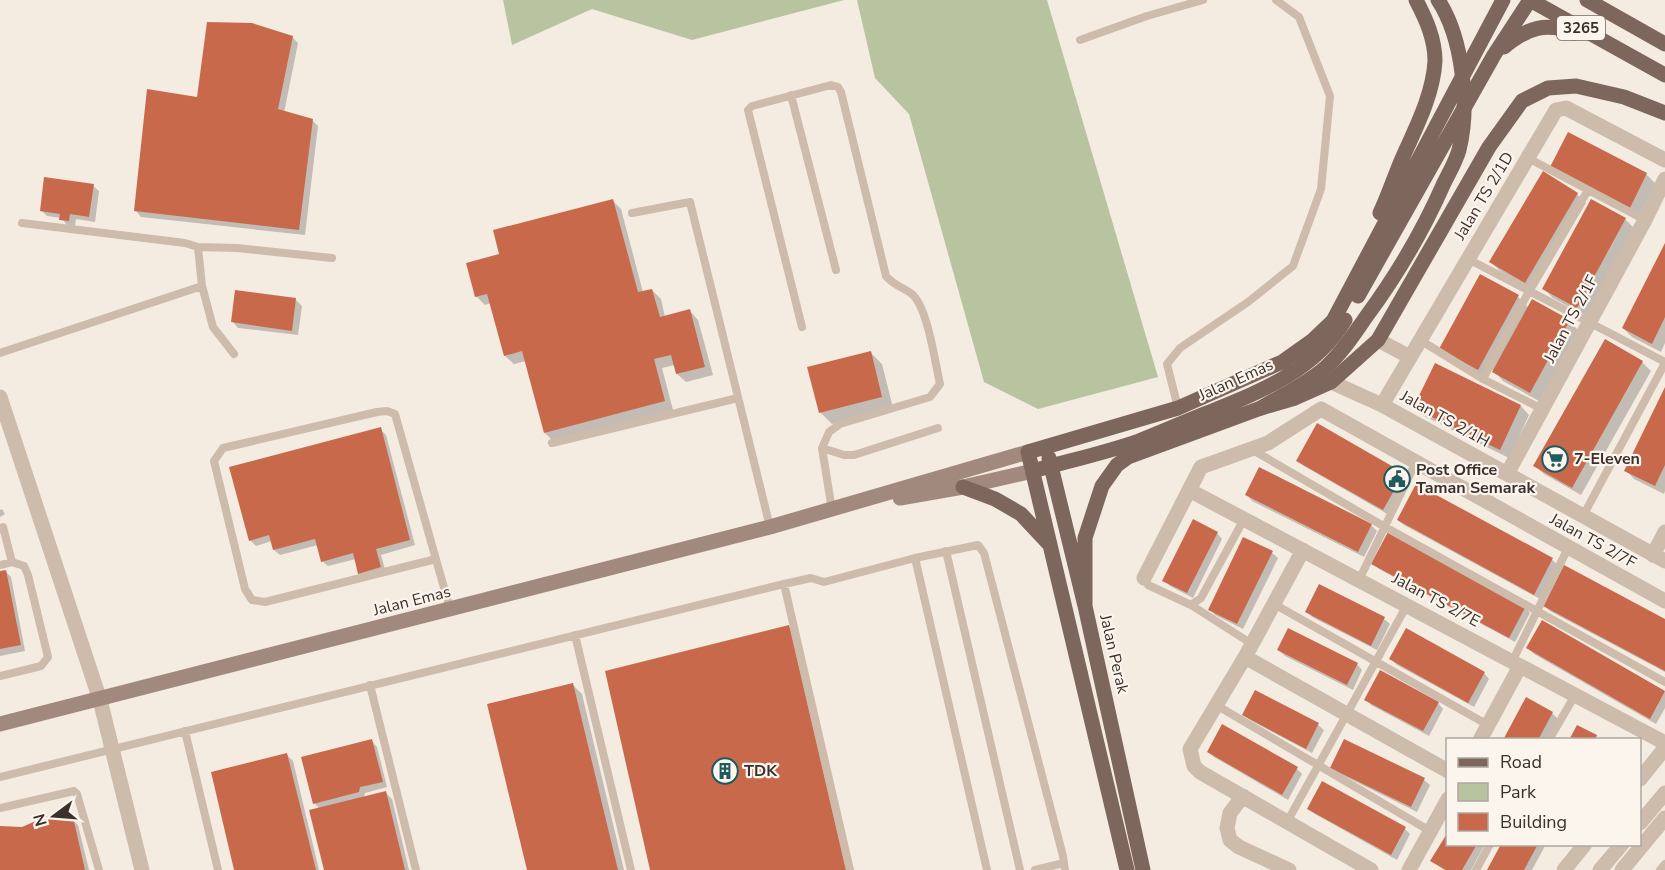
<svg xmlns="http://www.w3.org/2000/svg" width="1665" height="870" font-family="'Nunito Sans',sans-serif">
<rect width="100%" height="100%" fill="#f4ebe1"/>
<path fill="#b8c4a0" d="M503,0H844L692,40L592,9L512,45Z
M857,0H1047L1158,377L1038,409L984,382L909,114L875,78Z"/>
<path fill="#0003" d="M292,37L298,43L284,113L312,120L318,126L305,235L141,217L136,211L198,98Z
M1646,174L1655,183L1639,216L1561,176Z
M93,186L99,191L95,222L76,219L75,226L67,225L61,218L47,216L41,210Z
M1577,194L1586,203L1534,291L1500,271L1491,262Z
M612,200L621,209L643,292L652,290L661,299L665,317L690,311L698,320L713,375L686,382L677,374L675,365L662,368L673,410L554,442L545,433L526,361L514,364L505,356L491,303L485,305L476,296L501,255Z
M1625,219L1634,228L1586,316L1553,298L1544,289Z
M1665,247V343L1661,352L1632,337L1623,328Z
M1518,297L1529,308L1569,321L1578,330L1539,401L1503,381L1492,369L1487,378L1450,357Z
M296,300L302,306L298,335L238,328L233,322Z
M870,352L882,364L893,408L832,424L820,412Z
M1642,362L1651,371L1581,495L1544,474L1535,465Z
M1436,365L1521,406L1529,415L1509,458L1424,416L1415,408Z
M1665,391V491L1664,494L1634,479L1626,470Z
M380,429L386,435L415,545L381,555L386,573L365,578L359,573L356,559L328,566L322,561L318,545L280,555L274,550L272,541L256,546L250,540Z
M1298,461L1403,474L1409,479L1389,515L1304,466Z
M1247,495L1371,525L1377,531L1364,557L1252,501Z
M2,509L5,514L0,517V510Z
M1398,520L1552,560L1558,565L1540,599L1404,525Z
M1217,533L1222,539L1193,598L1170,586L1164,580Z
M1244,539L1272,553L1278,558L1243,629L1215,615L1210,609Z
M1373,563L1525,607L1530,613L1515,642L1379,569Z
M6,572L11,577L25,651L0,656V573Z
M1320,586L1384,619L1390,624L1377,650L1312,617L1307,611Z
M1545,606L1665,621V672L1550,611Z
M1543,622L1665,692V708L1656,724L1534,654L1528,648Z
M789,626L798,635L852,870H651Z
M1279,650L1357,664L1362,670L1353,690L1285,656Z
M1391,659L1484,673L1489,679L1474,707L1397,665Z
M573,685L582,694L624,870H528Z
M1256,692L1318,725L1324,730L1312,753L1250,720L1244,715Z
M1366,699L1438,703L1443,709L1429,736L1371,705Z
M1552,713L1558,719L1547,740H1504Z
M372,741L377,747L387,787L365,793L364,798L386,793L392,799L409,870H325L320,809L314,803Z
M1345,741L1424,780L1430,785L1417,812L1338,773L1332,767Z
M1208,751L1297,769L1302,774L1288,800L1214,757Z
M287,755L293,761L319,870H236Z
M1309,809L1405,829L1410,834L1397,860L1315,814Z
M72,819L78,825L89,870H0V827L22,829Z
M1448,844H1485L1471,870H1444L1432,861Z
M1503,844H1546L1532,870H1489Z"/>
<path fill="#c8694b" d="M207,22L252,23L293,36L278,109L313,119L299,230L134,211L147,89L197,97Z
M1568,132L1647,173L1630,208L1550,167Z
M1543,171L1578,193L1525,283L1489,262Z
M44,177L94,184L89,217L70,214L69,221L59,220L60,214L40,211Z
M613,199L638,292L652,289L660,317L690,309L705,367L676,374L671,355L654,359L665,401L544,433L522,351L504,356L487,294L475,297L466,263L499,254L493,230Z
M1591,199L1626,218L1577,308L1542,289Z
M1665,243V317L1652,344L1622,328Z
M1480,274L1519,295L1478,370L1439,349Z
M235,290L296,298L292,331L231,322Z
M1532,299L1570,320L1530,393L1492,372Z
M1605,339L1643,361L1572,488L1533,466Z
M871,351L882,397L819,413L807,367Z
M1435,363L1521,405L1500,450L1413,408Z
M1665,387V465L1655,486L1624,471Z
M1317,423L1404,473L1383,510L1296,461Z
M381,427L410,540L376,549L381,567L358,574L353,553L321,562L315,539L273,550L269,535L249,541L229,467Z
M1259,467L1372,524L1358,552L1245,495Z
M1416,484L1553,558L1534,595L1397,520Z
M1193,519L1218,532L1187,593L1162,581Z
M1388,532L1526,606L1509,638L1371,564Z
M1243,537L1273,551L1237,624L1208,610Z
M1564,565L1665,619V671L1543,606Z
M6,570L21,645L0,649V571Z
M1319,584L1385,617L1371,646L1305,612Z
M1542,620L1665,691L1650,719L1526,648Z
M789,625L846,870H650L605,671Z
M1288,628L1358,663L1347,685L1277,650Z
M1406,628L1485,672L1468,703L1389,659Z
M1380,670L1439,702L1423,731L1364,700Z
M573,683L618,870H527L487,704Z
M1255,690L1319,723L1306,749L1242,715Z
M1526,697L1553,712L1538,740H1503Z
M1222,724L1298,767L1282,795L1207,752Z
M1577,725L1597,735L1595,740H1569Z
M372,739L383,782L360,787L359,792L313,804L301,757Z
M1344,739L1425,778L1411,807L1330,768Z
M287,753L316,870H234L211,772Z
M1322,781L1406,827L1391,855L1307,809Z
M386,791L405,870H324L309,810Z
M47,816L73,817L85,870H0V826L22,827Z
M1448,832V844H1477L1462,870H1446L1430,861Z
M1501,844H1538L1524,870H1487Z"/>
<g fill="none" stroke-linecap="round" stroke-linejoin="round">
<path stroke="#cdbbac" stroke-width="8" d="M1080,40L1147,16L1203,0
M791,95L836,270
M1528,158L1645,220
M632,213L690,202L770,527
M22,223L185,243L198,247L237,248L332,258
M1468,259L1665,362
M202,286L213,327L234,354
M802,327L748,110L752,106L831,85L838,87L841,92L886,276C894,286 905,288 913,295C928,310 935,362 940,384L930,397L840,424L829,432L822,448L832,510
M1420,340L1483,379L1542,409
M0,353L202,286L198,247
M1483,379L1529,291L1588,190
M1178,408L1167,364L1180,348L1248,302L1293,266L1321,189L1330,96L1299,17L1276,0
M552,443L738,398
M822,448L844,455H854L938,428
M1251,449L1385,527L1665,682
M1583,516L1665,363
M3,527L12,562
M946,551L1020,870
M915,558L987,870
M436,559L265,602L252,600L245,589L214,461L223,448L377,412L387,411L395,414L450,609
M0,565L12,562L24,566L28,575L48,657L41,666L0,676
M1144,578L1148,585L1191,605L1201,598L1244,519
M1359,580L1416,462
M784,584L850,870
M1274,604L1488,725
M1191,605L1252,644
M575,635L631,870
M1512,662L1568,548
M370,685L416,870
M1216,705L1430,831
M185,731L218,870
M1549,740L1575,695
M0,777L784,584L811,578L824,582L915,558L978,545L984,553L1063,856L1065,870
M0,808L74,791L77,794L99,870
M1287,822L1407,605
M1035,870L1064,863
M1476,870L1490,844
M1660,870L1665,864"/>
<path stroke="#cdbbac" stroke-width="15" d="M1378,340L1410,357
M1331,382L1382,405L1665,561
M0,397L100,700L142,870
M1382,405L1556,110L1566,108L1665,160
M1507,474L1645,220L1665,179
M1189,490L1665,743
M1303,550L1245,657L1448,771
M1653,555L1665,532
M1144,578L1201,467L1268,443L1321,409L1665,601
M1245,657L1190,749L1194,766L1200,772L1371,870
M1480,740L1520,666
M1640,779L1665,748
M1243,796L1230,813L1227,828L1230,840L1239,847L1289,870
M1409,870L1448,799
M1564,870L1585,844"/>
<path stroke="#cdbbac" stroke-width="15" d="M1640,823L1665,793
M1600,870L1622,844
M1622,870L1665,818"/>
<path stroke="#a18a7d" stroke-width="15" d="M900,498L963,487L1033,471
M0,724L770,527L1028,452"/>
<path stroke="#7d675c" stroke-width="15" d="M1530,0L1665,75
M1587,0L1665,44
M1504,47C1528,27 1546,22 1575,33
M1380,213C1388,196 1394,178 1401,161C1415,129 1433,96 1435,61C1435,39 1426,19 1416,0
M1358,296L1494,55L1530,0
M1049,458L1085,606L1143,870
M1033,471C1068,461 1105,453 1139,441C1162,432 1184,422 1207,413C1259,392 1315,371 1345,320
M963,487L995,499L1021,514L1048,543
M1085,606V538L1102,486L1117,465L1128,457L1261,408L1295,398L1331,382L1378,340L1489,147L1522,101L1548,88L1576,86L1624,97L1665,113
M1127,870L1028,452L1178,408L1282,362L1313,340L1333,321L1503,0"/>
<path stroke="#7d675c" stroke-width="15" d="M1261,408C1283,395 1307,384 1326,367C1342,353 1354,334 1366,317C1397,275 1423,231 1444,183C1449,173 1456,161 1459,150C1470,106 1463,38 1438,0"/>
</g>
<defs>
<g id="supermarket-ring" transform="scale(1.35)"><circle r="9.5" fill="#fbf5ee" stroke="#1f5a5e" stroke-width="1.5"/><path d="M-6-5.5h2.5l.6 2H6L4.5 2H-2.5L-4.4-4H-6ZM-1.5 3.2a1.3 1.3 0 1 0 .1 0ZM3 3.2a1.3 1.3 0 1 0 .1 0Z" fill="#1f5a5e"/></g>
<g id="civic-ring" transform="scale(1.35)"><circle r="9.5" fill="#fbf5ee" stroke="#1f5a5e" stroke-width="1.5"/><path d="M-.6-6.5H3V-4.5H.6V-3L4-1V1h2V6H-6V1h2V-1L-.6-3ZM-1.2 2.5V6h2.4V2.5Z" fill="#1f5a5e"/></g>
<g id="building-ring" transform="scale(1.35)"><circle r="9.5" fill="#fbf5ee" stroke="#1f5a5e" stroke-width="1.5"/><path d="M-4-6H4V6H1V3H-1V6H-4ZM-2.5-4.3h1.7v1.8h-1.7ZM.8-4.3h1.7v1.8H.8ZM-2.5-1h1.7V.8h-1.7ZM.8-1h1.7V.8H.8Z" fill="#1f5a5e"/></g>
</defs>
<g fill-rule="evenodd">
<use href="#supermarket-ring" x="1555" y="459"/>
<use href="#civic-ring" x="1397" y="479"/>
<use href="#building-ring" x="725" y="771"/>
</g>
<g text-anchor="middle" dominant-baseline="central" stroke-width="4.5" stroke-linejoin="round" paint-order="stroke">
<rect fill="#fbf5ee" stroke="#756b66" stroke-width="1.5" x="1557" y="16" width="48" height="24" rx="4.5"/>
<g font-size="15" font-weight="bold" fill="#3b302b">
<text x="1581" y="28">3265</text>
</g>
<g font-size="16" fill="#3b302b" stroke="#fbf5ee">
<text transform="translate(1484 196) rotate(-59)">Jalan TS 2/1D</text>
<text transform="translate(1571 319) rotate(-62)">Jalan TS 2/1F</text>
<text transform="translate(1236 380) rotate(-24)">Jalan Emas</text>
<text transform="translate(1445 419) rotate(29)">Jalan TS 2/1H</text>
<text transform="translate(1593 541) rotate(29)">Jalan TS 2/7F</text>
<text transform="translate(1436 600) rotate(28)">Jalan TS 2/7E</text>
<text transform="translate(412 601) rotate(-14)">Jalan Emas</text>
<text transform="translate(1114 654) rotate(77)">Jalan Perak</text>
</g>
<g font-size="16" font-weight="bold" fill="#3b302b" stroke="#fbf5ee" text-anchor="start">
<text x="1574" y="459">7-Eleven</text>
<text x="1416" y="470">Post Office<tspan x="1416" dy="18">Taman Semarak</tspan></text>
<text x="744" y="771">TDK</text>
</g>
</g>
<rect x="1446" y="738" width="195" height="108" fill="#fbf5ee" stroke="#aea6a0" stroke-width="1.5"/>
<rect x="1458" y="758" width="30" height="9" fill="#7d675c" stroke="#aea6a0" stroke-width="1.5"/>
<text x="1500" y="768" font-size="18" fill="#3b302b">Road</text>
<rect x="1458" y="783" width="30" height="18" fill="#b8c4a0" stroke="#aea6a0" stroke-width="1.5"/>
<text x="1500" y="798" font-size="18" fill="#3b302b">Park</text>
<rect x="1458" y="813" width="30" height="18" fill="#c8694b" stroke="#aea6a0" stroke-width="1.5"/>
<text x="1500" y="828" font-size="18" fill="#3b302b">Building</text>
<g transform="translate(54 816) rotate(254)" stroke="#fbf5ee" stroke-width="4.5" paint-order="stroke">
<path d="M0-4.5L10 22L0 15L-10 22Z" fill="#3b302b"/>
<text y="-9" font-size="16" font-weight="bold" text-anchor="middle" fill="#3b302b">N</text>
</g>
</svg>
